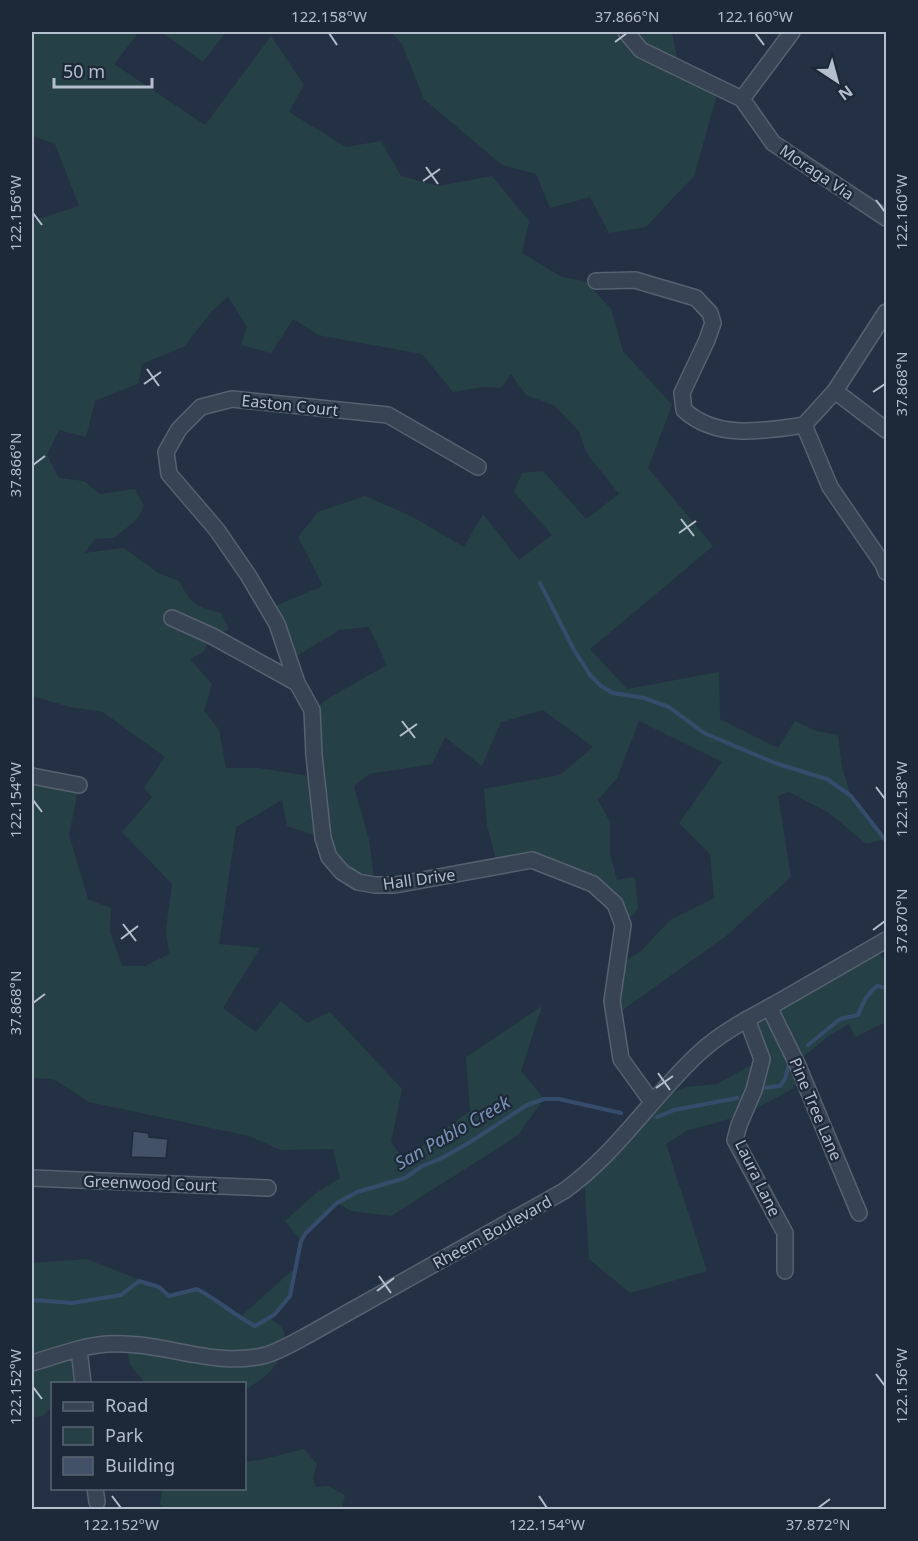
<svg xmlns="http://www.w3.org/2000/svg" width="918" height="1541" font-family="'Noto Sans',sans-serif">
<rect width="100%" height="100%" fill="#243144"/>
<path fill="#264145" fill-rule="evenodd" d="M32,32H139L114,64L205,125L271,36L304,85L289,112L346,147L381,141L401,176L438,186L492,176L529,221L522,253L562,277L585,281L611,309L623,351L672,405L648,468L713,546L590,649L627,689L719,672L720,719L778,748L795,721L816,731L838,735L842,768L851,796L885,839L866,844L831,814L789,792L778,796L791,877L726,936L614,1016L617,966L641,951L670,920L714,898L710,854L679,823L722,762L639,721L617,778L598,800L610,822V854L617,880L635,877L638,909L623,925L593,884L532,860L498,867L487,825L484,789L560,775L593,747L543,710L501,722L482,766L445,737L432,764L369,774L354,786L369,840L375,885L358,882L323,838L287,826L282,800L236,827L219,944L260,948L223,1008L256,1032L281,1001L307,1023L330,1012L402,1089L391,1142L404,1159L470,1111L466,1057L542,1006L521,1071L544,1099L517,1136L391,1216L351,1211L337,1203L301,1241L285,1221L316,1193L340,1178L333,1149L281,1150L249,1136L89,1102L53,1079L32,1078V776L79,785L69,835L88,899L111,908L110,932L122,966H145L169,954L166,930L172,884L122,832L152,797L144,788L165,757L103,712L70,707L32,696V221L79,206L55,144L32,136ZM228,296L247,327L241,345L271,353L293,319L318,335L422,354L453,392L484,387L501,388L511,374L526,395L555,406L579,431L586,452L619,494L586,519L543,471L522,473L514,492L552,535L519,560L483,514L464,547L411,516L365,496L318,512L298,537L323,586L268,609L289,661L339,630L369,627L387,665L334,695L312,710L316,777L258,768H226L219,730L204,711L212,684L190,659L203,652L212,636L229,629L221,613C196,607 191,604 179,581L158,573L124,548L84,553L95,539L114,538L136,520L144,506L135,489L100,494L84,481L59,478L47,455L59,430L86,437L95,401L139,383L142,364L185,346L210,313Z
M162,32H226L203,62Z
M391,32H672L679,68L719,88L694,176L646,227L609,233L590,197L550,208L536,174L502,165L424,99L402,44Z
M874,948L886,961V1022L855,1037L849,1024L830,1035L804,1056L793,1089L743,1115L686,1131L666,1144L707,1271L630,1293L589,1259L584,1176L652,1102L686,1087L717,1084L762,1059L747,1019Z
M86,1259L159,1287L169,1296L197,1289L216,1299L239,1318L296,1267L290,1296L269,1318C285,1329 287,1329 282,1349C278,1370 263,1378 245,1390L244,1384L145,1383L130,1364L126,1345L79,1349L82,1375L74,1383L52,1384V1406L43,1416L32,1418V1263Z
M304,1449L317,1464L313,1478L316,1487L328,1486L345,1495L342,1509L164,1510L160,1504L162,1489L244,1488L245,1462L265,1459Z"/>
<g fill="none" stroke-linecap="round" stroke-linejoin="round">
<path stroke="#364c6d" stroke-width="4" d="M540,583L574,650L590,675L601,686L613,693L644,698L669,707L704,733L775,763L827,779L851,796L886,841
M808,1045L840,1019L858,1015C862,1004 867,993 877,986L886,988
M763,1088L780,1086L785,1079L789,1064
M657,1117L674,1110L737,1098
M32,1302L35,1300L72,1303L121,1295L139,1281L159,1287L169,1296L197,1289C218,1300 234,1315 255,1326L274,1315L290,1296L301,1241L306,1233L337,1203L357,1192L405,1178L422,1166L440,1159L467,1144L527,1105L544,1099H559L621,1113"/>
</g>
<path fill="#425167" stroke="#1f2a3b" stroke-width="1.5" d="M133,1131L149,1133V1137L168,1139L166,1158L131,1157Z"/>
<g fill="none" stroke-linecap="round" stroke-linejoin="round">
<g stroke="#566171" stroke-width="18">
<path id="minor" d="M626,32L641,50L742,99L773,143L886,218
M742,99L792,32
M596,281L635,280L696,298L710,313L713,323L707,340L682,393L684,410C717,440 763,431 804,425
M886,312L835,391L804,425L830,487L883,564L886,572
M835,391L886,430
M478,467L388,415L232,399L201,407L179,429L166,452L169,474L217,530L248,575L277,624L297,683L312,710L314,755L323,838L329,857L342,872L358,882L375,885H395L532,860L593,884L615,904L623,925L612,1001L621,1059L652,1102
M172,618L212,636L297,683
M32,776L79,785
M769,1007L798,1066L859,1213
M747,1019L762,1059L754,1090L739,1125L735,1140L785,1233V1271
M32,1178L268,1188
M79,1349L83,1384
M32,1363C56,1356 81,1346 107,1344C160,1340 214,1369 266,1355C280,1351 295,1342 308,1335L564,1191C618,1152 650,1099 698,1054C720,1033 749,1018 775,1004C812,983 849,961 886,940
M95,1488L97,1502"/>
</g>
<use href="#minor" stroke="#384353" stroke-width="15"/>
</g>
<path fill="none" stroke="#b5becd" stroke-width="2" d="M329,33L337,45M755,33L764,45M615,42L627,33M426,167L438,184M423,181L440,169M876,200L885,212M33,213L42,225M147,369L159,386M144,384L161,372M873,392L885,384M33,465L45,456M681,519L694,536M679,533L696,521M402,721L415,738M400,736L417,724M876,787L885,799M33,800L42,812M123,924L136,941M873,930L885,921M121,939L138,926M33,1003L45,994M658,1073L670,1090M656,1088L673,1076M379,1276L391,1293M377,1291L394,1278M876,1374L885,1386M33,1387L42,1399M112,1496L121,1508M539,1496L547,1508M818,1508L830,1499"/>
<g text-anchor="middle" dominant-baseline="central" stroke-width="4.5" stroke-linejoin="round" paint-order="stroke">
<g font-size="16" fill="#b5becd" stroke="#1d2839">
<text transform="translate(817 172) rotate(34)">Moraga Via</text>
<text transform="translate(290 405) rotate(6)">Easton Court</text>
<text transform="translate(419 879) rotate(-8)">Hall Drive</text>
<text transform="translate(816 1109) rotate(67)">Pine Tree Lane</text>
<text transform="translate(758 1178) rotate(64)">Laura Lane</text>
<text transform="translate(150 1183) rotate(2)">Greenwood Court</text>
<text transform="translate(492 1232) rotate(-29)">Rheem Boulevard</text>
</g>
<g font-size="18" font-style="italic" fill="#7a94b7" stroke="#1d2839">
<text transform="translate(452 1132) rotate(-30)">San Pablo Creek</text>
</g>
</g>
<rect width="918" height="1541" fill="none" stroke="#1d2839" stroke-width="66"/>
<rect x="51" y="1382" width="195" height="108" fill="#1d2839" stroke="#5a6474" stroke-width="1.5"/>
<rect x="63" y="1402" width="30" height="9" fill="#384353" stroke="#5a6474" stroke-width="1.5"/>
<text x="105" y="1412" font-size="18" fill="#b5becd">Road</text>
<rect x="63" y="1427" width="30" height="18" fill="#264145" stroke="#5a6474" stroke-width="1.5"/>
<text x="105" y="1442" font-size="18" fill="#b5becd">Park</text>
<rect x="63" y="1457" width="30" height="18" fill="#425167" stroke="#5a6474" stroke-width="1.5"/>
<text x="105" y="1472" font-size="18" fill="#b5becd">Building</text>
<g transform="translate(837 81) rotate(144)" stroke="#1d2839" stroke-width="4.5" paint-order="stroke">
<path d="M0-4.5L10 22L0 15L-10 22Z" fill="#b5becd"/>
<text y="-9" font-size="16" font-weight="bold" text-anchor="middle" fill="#b5becd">N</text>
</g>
<path d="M54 78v9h98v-9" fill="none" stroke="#b5becd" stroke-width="3"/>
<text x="63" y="78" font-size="18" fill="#b5becd" stroke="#1d2839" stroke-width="4.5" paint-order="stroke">50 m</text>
<rect x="33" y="33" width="852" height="1475" fill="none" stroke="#b5becd" stroke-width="2"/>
<g font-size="15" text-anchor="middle" fill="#b5becd">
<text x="329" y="22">122.158°W</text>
<text x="627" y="22">37.866°N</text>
<text x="755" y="22">122.160°W</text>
<text transform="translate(902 212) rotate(-90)" y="5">122.160°W</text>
<text transform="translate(16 213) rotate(-90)" y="5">122.156°W</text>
<text transform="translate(902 384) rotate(-90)" y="5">37.868°N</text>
<text transform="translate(16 465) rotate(-90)" y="5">37.866°N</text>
<text transform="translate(902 799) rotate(-90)" y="5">122.158°W</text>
<text transform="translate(16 800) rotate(-90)" y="5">122.154°W</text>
<text transform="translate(902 921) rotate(-90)" y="5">37.870°N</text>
<text transform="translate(16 1003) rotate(-90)" y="5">37.868°N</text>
<text transform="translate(902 1386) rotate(-90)" y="5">122.156°W</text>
<text transform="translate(16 1387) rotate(-90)" y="5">122.152°W</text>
<text x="121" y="1530">122.152°W</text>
<text x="547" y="1530">122.154°W</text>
<text x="818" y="1530">37.872°N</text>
</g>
</svg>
